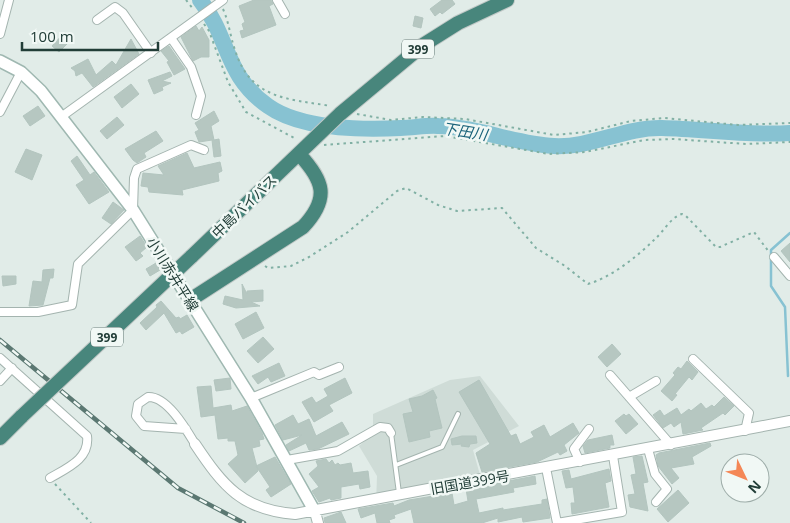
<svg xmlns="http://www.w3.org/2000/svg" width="790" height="523" font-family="'Open Sans','Noto Sans JP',sans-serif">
<rect width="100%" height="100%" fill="#e1ece8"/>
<path fill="#cfdcd7" d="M480,376L519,426L473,450L480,475L444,490L376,504L377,476L359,446L373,434V414L450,380Z"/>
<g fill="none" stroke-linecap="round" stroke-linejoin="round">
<path stroke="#87c2d2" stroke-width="2.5" d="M788,376L785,307L771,286V250L790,233"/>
<path stroke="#87c2d2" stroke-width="16" d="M200,0C230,38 224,75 268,106C300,129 362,130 401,128C413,128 426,125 438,126C478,127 515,144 554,146C591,148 625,127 662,128C705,129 747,136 790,133"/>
</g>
<path fill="#b6c7c1" stroke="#b3c5bf" d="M254,0H271L273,4L269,6L276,25L242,38L240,31L244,30L242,24L245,22L239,6Z
M442,0H452L455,4L442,14L440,12L435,16L430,9Z
M415,16L423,18L421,28L413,26Z
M196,26L199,31L202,27L209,40V57H201L193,61L181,37Z
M65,32L71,40L59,52L52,46Z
M131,39L139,54L93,87L82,73L76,76L75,71L71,68L88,59L96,75L112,61L116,65Z
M169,46L185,69L174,75L167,62L169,61L161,51Z
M170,72L172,76L162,81L171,83L162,87L163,90L154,94L148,80Z
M131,84L139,94L122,108L114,97Z
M38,106L45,116L30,126L23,116Z
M214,111L219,121L211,126L214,140L219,139L221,156L214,157L212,140L199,142L195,132L199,130L195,123Z
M117,117L124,125L107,139L100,131Z
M156,131L163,141L144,153L146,157L137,163L133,160L125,149Z
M26,149L42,155L32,180L15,172Z
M187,153L194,168L220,162L222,171L218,173L219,181L182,190L183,195L149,192L148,187L141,186L143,173L164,175L158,166Z
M77,156L90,175L94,172L109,192L89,204L76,185L84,180L71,161Z
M113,202L124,210L111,224L102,218Z
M140,236L147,247L140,253L143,256L136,261L125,247Z
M790,243V262L781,251Z
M156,263L160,270L150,276L146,269Z
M54,269L53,278H50L43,305L29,306L33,281L42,282L43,270Z
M2,276H16V284L3,286Z
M242,284L247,294V291L263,290V301L251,302L260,306L236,308L223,304L225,296L243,300Z
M161,301L176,318L179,317L180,319L187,315L194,327L182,334L180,331L176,333L164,313L146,330L140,323L157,307L156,305Z
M256,312L264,328L243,339L235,324Z
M263,337L274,349L258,363L247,351Z
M612,344L621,354L607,367L598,357Z
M687,361L698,372L692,380L689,377L675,394L677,395L672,401L661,391L675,375L673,373L678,367L681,369Z
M279,363L285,376L271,382L268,377L258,384L252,376Z
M230,378L231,389L216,391L214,380Z
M345,378L352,393L329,405L333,411L314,422L302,402L312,397L316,403L328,396L324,389Z
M479,380L511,436L516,434L520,444L534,437L531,432L544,425L550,437L573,423L579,433L564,445L567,451L560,455L558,452L537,462L482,472L476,453L490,444L459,392Z
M211,386L213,408L231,405L232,411L247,406L262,433L264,439L259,440L260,446L252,448L258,471L245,483L228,464L238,455L235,441H228V438L218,439L215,415L201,417L197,387Z
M433,390L437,398L435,399L442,428L429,431L430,437L409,442L403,414L413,412L409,399L422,396Z
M724,397L734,406L725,415L723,413L701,428L703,430L683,434L681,422L674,427L671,423L663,428L653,415L660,410L664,416L677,408L681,415L689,409L691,411L701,403L706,409L712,405L714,407Z
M624,414L626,416L629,414L638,424L626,434L615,421Z
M293,415L298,424L309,419L316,436L342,422L349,434L318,449L309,450L306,443L289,451L286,445L302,435L283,440L275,425Z
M612,435L614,445H610V448L585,453L583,446L588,440Z
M462,436H476L477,443L470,444L469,447L461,446L462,444L452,445L451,439Z
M710,443L711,446L692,457L694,464L671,468L679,478L672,484L658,466L656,455L659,453Z
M642,456L648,482L643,483L648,511L630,507L628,495L635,494L631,475L636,474L633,457Z
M275,457L291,484L271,497L266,490L270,487L256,466Z
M326,459L329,463L332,460L335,465L338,463L340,465L351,463L353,473L368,471L370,487L360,489L359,484L341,487V498L331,500L330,498L319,502L312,491L319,487L309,474L318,466L316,461Z
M609,469L611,481L605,483L609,507L572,514L571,503H575L573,487L566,488L562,471L569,470L571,479Z
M535,476L536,484L513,488L514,492L476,499L479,513L503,508V510L542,504V500L547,499L550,518L523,522L522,517L498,522V518L482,523H414L411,509L394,515L395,518L389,520L390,523H377L375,513L361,518L358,509L393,503L394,506L409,500L452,493L454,505L468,501L466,489Z
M678,490L689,503L668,522L657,509Z
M341,512L346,523H325L324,518Z"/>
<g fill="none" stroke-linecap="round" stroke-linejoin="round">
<g stroke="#a4b4af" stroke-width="6">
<path id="service" d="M391,433L399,493
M396,465L442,447L458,414"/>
</g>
<g stroke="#a4b4af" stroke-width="10">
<path id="minor" d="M277,0L285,14
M97,20L115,7L123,13L151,53
M0,34L9,0
M171,38L191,67L201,96L196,115
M0,112L21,72
M61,117L223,0
M774,257L790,276
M0,312H38L72,305L78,264L133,210L134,178L137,169L191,145L204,150
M0,358L87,436C90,459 67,468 50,478
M693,359L749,413L745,431
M610,375L671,445
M0,381L12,368
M629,397L656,381
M251,398L314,372L319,375L339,367
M186,429L144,426L136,416L138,404L148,397C167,396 186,429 195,444
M648,449L655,474L667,489L656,502
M287,460L338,451L380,427L388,428L391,433
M580,462L574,449L589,429
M546,468L557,523
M557,523L622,512L613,456"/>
</g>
<g stroke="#a4b4af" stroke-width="12">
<path id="tertiary" d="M195,444C223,486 242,510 295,514L790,421
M315,512L318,523"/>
</g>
<g stroke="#9fb8b1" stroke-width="14">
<path id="secondary" d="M0,61L21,72L41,91L133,210L251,398L315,512"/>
</g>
<g stroke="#c1c9c7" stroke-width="16">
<path id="trunk" d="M191,257L340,114L423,45L458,23L507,0
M190,300L303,227C330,198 324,181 299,154
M0,438L22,416"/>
</g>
<path stroke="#81b0a4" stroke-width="2" stroke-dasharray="2.5 4" stroke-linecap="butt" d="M186,0L194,10
M223,9C229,22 230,36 235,50C250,99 288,99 331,106
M204,24L209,31L228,82L246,112L296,139
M357,114L391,120L423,117L465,119L554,135L587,132L631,121L664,118L738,125L790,123
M324,145L445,136L549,154L585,152L644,140L673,139L746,144L790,142
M265,266L268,268L291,266L309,257L348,232L397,191L406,188L438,205L457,211L502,208L536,248L565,266L588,284C612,277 638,256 656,238C664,231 671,217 682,214L686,216L716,247H720L754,232L769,252
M55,484L91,523"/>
<use href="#service" stroke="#fff" stroke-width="4"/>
<use href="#minor" stroke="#fff" stroke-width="8"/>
<use href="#tertiary" stroke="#fff" stroke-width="10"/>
<use href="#secondary" stroke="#fff" stroke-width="11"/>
<use href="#trunk" stroke="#48867c" stroke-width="14"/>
<g stroke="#5b7872" stroke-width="4.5">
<path id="rail" d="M0,340L178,488L244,523"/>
</g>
<use href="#rail" stroke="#f1f8f5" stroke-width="2.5" stroke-dasharray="8" stroke-linecap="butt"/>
<g stroke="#c1c9c7" stroke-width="16" stroke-linecap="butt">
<path id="trunk-bridge" d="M22,416L191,257"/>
</g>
<use href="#trunk-bridge" stroke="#48867c" stroke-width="14"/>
</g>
<g text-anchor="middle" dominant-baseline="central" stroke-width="5" stroke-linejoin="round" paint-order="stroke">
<g fill="#f1f8f5" stroke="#5f7570" stroke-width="1">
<rect x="402" y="39.5" width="32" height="19" rx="4"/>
<rect x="91" y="327.5" width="32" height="19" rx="4"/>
</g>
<g font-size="12" font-weight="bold" fill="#213d37">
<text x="418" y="49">399</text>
<text x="107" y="337">399</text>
</g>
<g font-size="14" fill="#213d37" stroke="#f1f8f5">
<text transform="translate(244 206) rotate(-44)">中島バイパス</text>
<text transform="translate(173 274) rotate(58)">小川赤井平線</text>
<text transform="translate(470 482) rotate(-10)">旧国道399号</text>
</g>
<g font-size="15" font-style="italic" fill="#1a637a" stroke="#f1f8f5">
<text transform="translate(465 131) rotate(9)">下田川</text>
</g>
</g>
<g transform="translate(745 478) rotate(133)"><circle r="24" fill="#f1f8f5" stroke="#9eada9"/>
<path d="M0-4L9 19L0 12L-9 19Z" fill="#f48756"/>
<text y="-8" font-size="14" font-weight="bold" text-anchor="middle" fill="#213d37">N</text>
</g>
<path d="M22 42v8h136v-8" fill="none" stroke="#213d37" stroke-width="2.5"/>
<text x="30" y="42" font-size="15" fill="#213d37" stroke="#f1f8f5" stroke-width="4" paint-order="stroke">100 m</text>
</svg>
